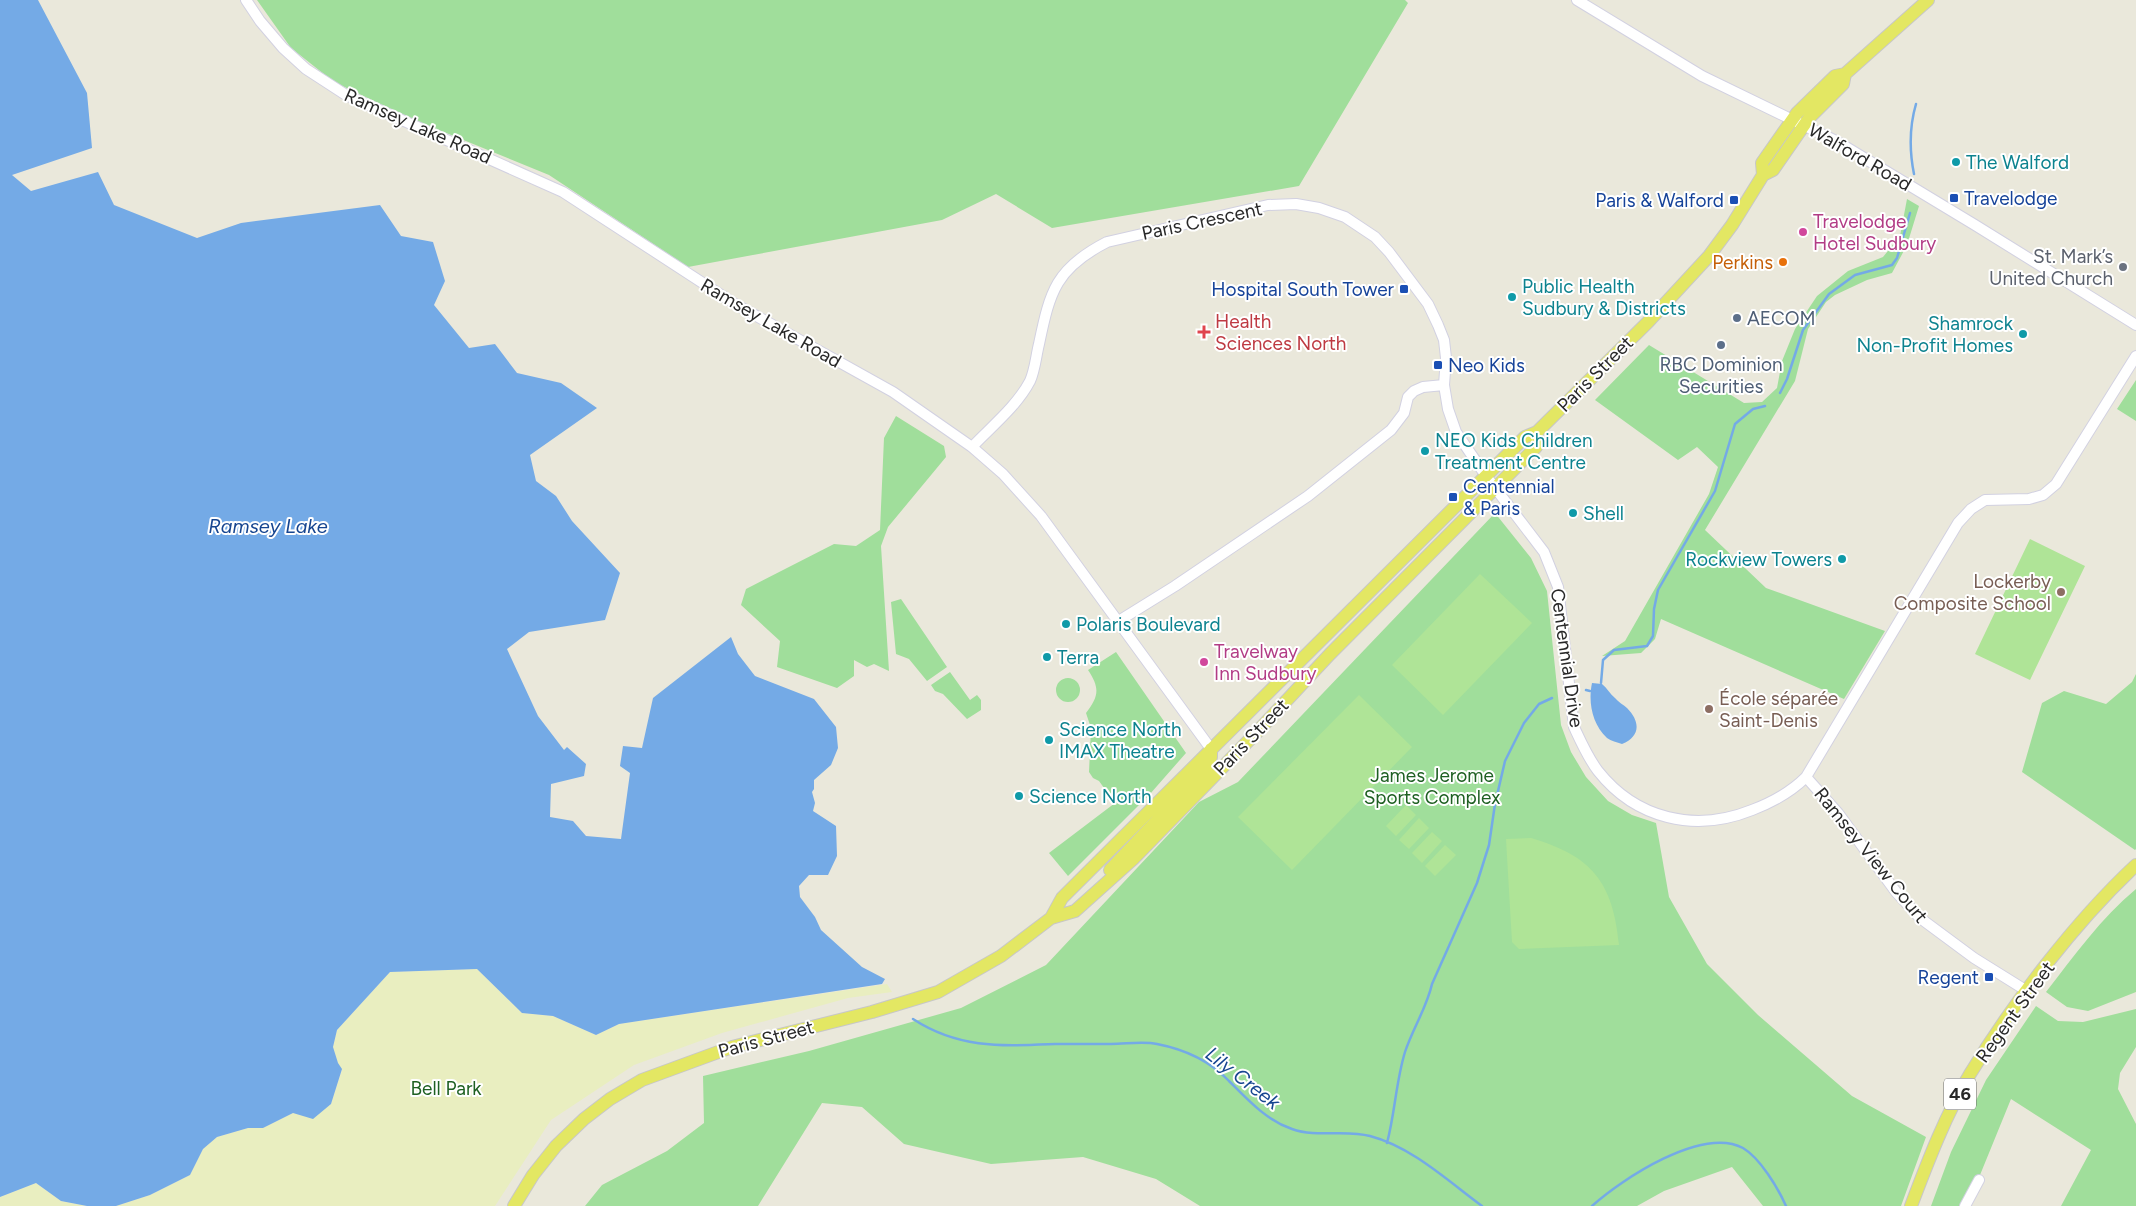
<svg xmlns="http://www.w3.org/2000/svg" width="2136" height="1206" font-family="Figtree,sans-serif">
<rect width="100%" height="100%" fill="#eae8db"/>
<path fill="#a0de9b" d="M257,0H1405L1408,3L1299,186L1052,228L996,194L942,220L688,267L549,175L412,119L334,82L291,48Z
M1907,199L1919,206L1907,245L1892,273L1867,280L1835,295L1826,302L1808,329L1795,381L1705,530L1766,588L1885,631L1844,699L1661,619L1655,639L1641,653L1602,656L1625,641L1709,494L1718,467L1697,447L1678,460L1595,400L1649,345L1744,403L1762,402L1777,388L1782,361L1795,329L1817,296L1848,271L1883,257L1900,236Z
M2136,380V421L2117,409Z
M896,416L944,446L946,457L888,527L881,546L889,671L874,664L867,667L854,660V676L837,688L777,667L780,641L741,605L746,589L834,544L856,546L880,530L884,438Z
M1495,513L1531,558L1547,591L1561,725L1571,752L1586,777L1608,801L1632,815L1656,823L1669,897L1707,964L1758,1015L1852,1096L1926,1137L1901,1206H1763L1732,1167L1664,1191L1637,1206H1200L1156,1179L1083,1157L991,1164L904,1144L862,1107L822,1103L758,1206H585L602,1185L667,1151L704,1123L703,1076L809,1051L961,1008L1046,965L1199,802L1238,782Z
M901,599L947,667L927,681L909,659L896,654L891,602Z
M1116,652L1186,753L1150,794L1068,876L1049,853L1115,803L1099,781L1093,778L1089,772L1091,728L1086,713C1099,696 1100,688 1088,670Z
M950,672L970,700L977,695L981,700V710L967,719L943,694L935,691L931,685Z
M2136,674V849L2135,850L2022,772L2042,703L2064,691L2106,704L2132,682Z
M1056 690a12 12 0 1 1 24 0a12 12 0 1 1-24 0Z
M2136,889V992L2088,1011L2067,1007L2046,992C2074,956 2101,918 2136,889Z
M2036,1006L2058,1021L2083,1022L2136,1009V1047L2120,1073L2118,1089L2136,1124V1206H2061L2091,1150L2011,1099L1980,1175L1960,1206H1931L1951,1152L1986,1080Z"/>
<path fill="#e9eec0" d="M477,969L522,1013L553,1016L596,1035L619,1024L887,984L892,992L848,998L722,1033L634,1065L551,1120L495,1206H116L150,1195L190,1175L203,1149L217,1137L248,1128H263L293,1113L313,1118L331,1104L342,1070L338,1063L333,1047L337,1030L390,972Z
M36,1183L61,1201L87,1206H0V1197Z"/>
<path fill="#afe497" d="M2030,539L2085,566L2030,680L1975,654Z
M1480,574L1532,623L1443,715L1392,665Z
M1359,695L1412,747L1292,870L1238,817Z
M1406,805L1416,815L1396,836L1386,826Z
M1419,818L1429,828L1409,849L1399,840Z
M1432,832L1442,841L1422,863L1412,853Z
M1531,838C1592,856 1613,882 1619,945L1519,949L1512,942L1506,839Z
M1445,845L1456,855L1435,876L1425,866Z"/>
<path fill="#74aae6" d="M0,0H38L87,93L92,148L12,175L31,191L98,172L114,205L197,238L241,223L380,205L401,236L433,242L445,281L434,305L469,348L495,344L517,373L561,383L597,408L530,455L536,481L556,496L572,521L620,573L605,620L529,632L507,649L538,716L564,750L567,747L586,764L584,776L551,784L550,817L573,821L586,836L621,839L630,773L620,766L623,746L642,748L653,698L731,637L738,654L755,676L814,699L836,727L838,748L831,765L814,780V789L812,792L815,803L813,811L836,826L837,856L828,875H809L799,886L800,897L815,917L821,930L862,967L885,979L882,984L619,1024L596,1035L553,1016L522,1013L477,969L390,972L337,1030L333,1047L338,1063L342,1069L331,1104L313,1119L293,1113L263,1128H248L217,1137L203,1149L190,1175L150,1195L116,1206H87L61,1201L36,1183L0,1197Z
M1592,683L1602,684C1607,688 1610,694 1615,698C1618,702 1624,705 1627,708C1641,722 1640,737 1622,744C1617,742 1611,741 1607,738C1592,724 1588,702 1592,683Z"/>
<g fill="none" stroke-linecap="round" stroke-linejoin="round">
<path stroke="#74aae6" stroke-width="2.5" d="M1914,174C1909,149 1909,128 1916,104
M1780,393L1787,379L1803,330L1829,294L1855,275L1892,265L1897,258L1910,213
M1601,683L1603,660L1614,650L1647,646L1653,636L1654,609L1658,590L1715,491L1735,424L1753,409L1765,406
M1586,690L1590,691
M913,1019C959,1049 1002,1046 1055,1044C1074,1044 1093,1044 1111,1044C1126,1044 1143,1041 1157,1044C1183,1049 1210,1061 1229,1081C1248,1100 1266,1120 1292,1129C1317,1138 1345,1129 1370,1136C1412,1147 1448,1181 1482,1206
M1387,1143C1395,1113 1396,1081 1405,1052C1413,1028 1427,1007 1432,984L1477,883L1489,845L1495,804L1505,761L1524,723L1539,704L1552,698
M1592,1206C1622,1179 1702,1126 1743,1148C1760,1158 1778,1188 1786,1206"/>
<g stroke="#d2d1e1" stroke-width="12">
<path id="minor" d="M246,0L260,21L283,48L306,69L346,95L563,192L735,304L893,392L972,447L1003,474L1041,516L1211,749
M1577,0L1702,76L1836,141L1975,225L2136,325
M972,447C991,427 1017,406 1030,381C1035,370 1036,356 1039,344C1050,291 1056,268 1107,242L1268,205L1296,204L1319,208L1345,217L1375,237L1389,252L1428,304L1438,325L1444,340L1446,358L1444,385L1448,409L1456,432L1486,476L1544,552L1558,587L1574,727C1581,742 1588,758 1598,771C1636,819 1695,833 1752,810C1773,802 1790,793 1806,777L1958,523L1971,509L1985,500L2029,499L2043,495L2056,484L2136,356
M1117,622L1175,586L1308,496L1391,430L1404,413L1408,397L1414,391L1423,387L1444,385
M1806,777L1838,813L1896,892L1920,918L1974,958L2027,991
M1965,1206L1979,1180"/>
</g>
<g stroke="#c7c7c7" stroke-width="14">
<path id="major" d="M1763,175L1762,163L1797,113L1835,76L1845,74L1928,0
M1110,870L1205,770L1211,757V749
M1051,918L1062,898L1525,437L1537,432L1648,322L1709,256L1732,225L1763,175L1773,170L1809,118L1843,84L1845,74
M514,1206L533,1175L556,1146L584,1119L610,1099L642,1080L732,1047L872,1012L938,992L1001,956L1051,918L1075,911L1133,859L1258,731L1330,654L1536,447L1537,432
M1911,1206C1928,1161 1946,1114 1970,1074C2014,1002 2075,922 2136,865"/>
</g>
<use href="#minor" stroke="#fff" stroke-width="10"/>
<use href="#major" stroke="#e3e763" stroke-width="12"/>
</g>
<g fill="#0f9aa8" stroke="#fff" stroke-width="2">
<circle cx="1956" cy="162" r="5"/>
<circle cx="1512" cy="297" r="5"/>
<circle cx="2023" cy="334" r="5"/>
<circle cx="1425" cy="451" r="5"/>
<circle cx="1573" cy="513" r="5"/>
<circle cx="1842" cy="559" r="5"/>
<circle cx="1066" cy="624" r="5"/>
<circle cx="1047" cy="657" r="5"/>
<circle cx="1049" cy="740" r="5"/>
<circle cx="1019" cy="796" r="5"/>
</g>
<g fill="#1a4fb4" stroke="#fff" stroke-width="2">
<rect x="1949" y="193" width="10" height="10" rx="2.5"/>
<rect x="1729" y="195" width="10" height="10" rx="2.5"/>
<rect x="1399" y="284" width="10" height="10" rx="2.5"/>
<rect x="1433" y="360" width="10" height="10" rx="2.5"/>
<rect x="1448" y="492" width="10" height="10" rx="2.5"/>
<rect x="1984" y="972" width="10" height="10" rx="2.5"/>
</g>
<g fill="#d1479c" stroke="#fff" stroke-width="2">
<circle cx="1803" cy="232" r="5"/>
<circle cx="1204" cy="662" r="5"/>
</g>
<circle fill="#e8710a" stroke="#fff" stroke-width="2" cx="1783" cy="262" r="5"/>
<circle fill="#6b7280" stroke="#fff" stroke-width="2" cx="2123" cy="267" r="5"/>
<g fill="#5c6f8a" stroke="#fff" stroke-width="2">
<circle cx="1737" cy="318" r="5"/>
<circle cx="1721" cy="345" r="5"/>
</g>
<path fill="#e0444e" stroke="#fff" stroke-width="2" d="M1201.5 324.5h5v5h5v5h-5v5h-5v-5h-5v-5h5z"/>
<g fill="#8d6e63" stroke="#fff" stroke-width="2">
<circle cx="2061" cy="592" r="5"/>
<circle cx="1709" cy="709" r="5"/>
</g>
<g text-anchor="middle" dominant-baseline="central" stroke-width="4" stroke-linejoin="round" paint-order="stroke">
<rect fill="#fff" stroke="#696969" stroke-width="1" x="1944" y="1078.5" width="32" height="31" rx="4"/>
<g font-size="18" font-weight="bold" fill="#292929">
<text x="1960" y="1094">46</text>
</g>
<g font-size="19" fill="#292929" stroke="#fff">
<text transform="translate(418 126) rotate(24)">Ramsey Lake Road</text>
<text transform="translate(1860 157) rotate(30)">Walford Road</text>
<text transform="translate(1202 221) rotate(-12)">Paris Crescent</text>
<text transform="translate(771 323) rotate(30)">Ramsey Lake Road</text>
<text transform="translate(1595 374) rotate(-45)">Paris Street</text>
<text transform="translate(1567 658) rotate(82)">Centennial Drive</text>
<text transform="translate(1251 737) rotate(-46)">Paris Street</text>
<text transform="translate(1871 855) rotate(51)">Ramsey View Court</text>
<text transform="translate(2015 1012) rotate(-54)">Regent Street</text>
<text transform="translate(766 1039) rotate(-15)">Paris Street</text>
</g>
<g font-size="19" fill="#0d838f" stroke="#fff" text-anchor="start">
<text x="1966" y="162">The Walford</text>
<text x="1522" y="286">Public Health<tspan x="1522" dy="22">Sudbury &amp; Districts</tspan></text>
<text x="2013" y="323" text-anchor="end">Shamrock<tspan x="2013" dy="22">Non-Profit Homes</tspan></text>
<text x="1435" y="440">NEO Kids Children<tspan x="1435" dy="22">Treatment Centre</tspan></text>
<text x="1583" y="513">Shell</text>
<text x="1832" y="559" text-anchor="end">Rockview Towers</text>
<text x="1076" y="624">Polaris Boulevard</text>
<text x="1057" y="657">Terra</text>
<text x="1059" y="729">Science North<tspan x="1059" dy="22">IMAX Theatre</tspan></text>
<text x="1029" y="796">Science North</text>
</g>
<g font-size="19" fill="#164399" stroke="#fff" text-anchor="start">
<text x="1964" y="198">Travelodge</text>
<text x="1724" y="200" text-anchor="end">Paris &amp; Walford</text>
<text x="1394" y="289" text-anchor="end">Hospital South Tower</text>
<text x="1448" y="365">Neo Kids</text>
<text x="1463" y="486">Centennial<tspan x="1463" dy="22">&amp; Paris</tspan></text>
<text x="1979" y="977" text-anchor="end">Regent</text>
</g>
<g font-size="19" fill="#b23c85" stroke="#fff" text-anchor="start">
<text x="1813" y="221">Travelodge<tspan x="1813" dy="22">Hotel Sudbury</tspan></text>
<text x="1214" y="651">Travelway<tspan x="1214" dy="22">Inn Sudbury</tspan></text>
</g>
<g font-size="19" fill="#5b616d" stroke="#fff" text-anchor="end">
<text x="2113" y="256">St. Mark’s<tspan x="2113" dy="22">United Church</tspan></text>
</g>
<g font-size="19" fill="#c56008" stroke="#fff" text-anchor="end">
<text x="1773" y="262">Perkins</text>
</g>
<g font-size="19" fill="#4e5e75" stroke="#fff" text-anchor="start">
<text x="1747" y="318">AECOM</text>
<text x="1721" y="364" text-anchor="middle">RBC Dominion<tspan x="1721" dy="22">Securities</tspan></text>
</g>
<g font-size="19" fill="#be3a42" stroke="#fff" text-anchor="start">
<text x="1215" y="321">Health<tspan x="1215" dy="22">Sciences North</tspan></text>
</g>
<g font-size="19" fill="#785e54" stroke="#fff" text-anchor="end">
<text x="2051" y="581">Lockerby<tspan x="2051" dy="22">Composite School</tspan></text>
<text x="1719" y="698" text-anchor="start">École séparée<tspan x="1719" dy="22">Saint-Denis</tspan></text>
</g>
<g font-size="19" fill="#1e6022" stroke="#fff">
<text x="1432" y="775">James Jerome<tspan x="1432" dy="22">Sports Complex</tspan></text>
<text x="446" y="1088">Bell Park</text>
</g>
<g font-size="20" font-style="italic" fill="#164590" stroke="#fff">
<text x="268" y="526">Ramsey Lake</text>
<text transform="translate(1243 1078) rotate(38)">Lily Creek</text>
</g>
</g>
</svg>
